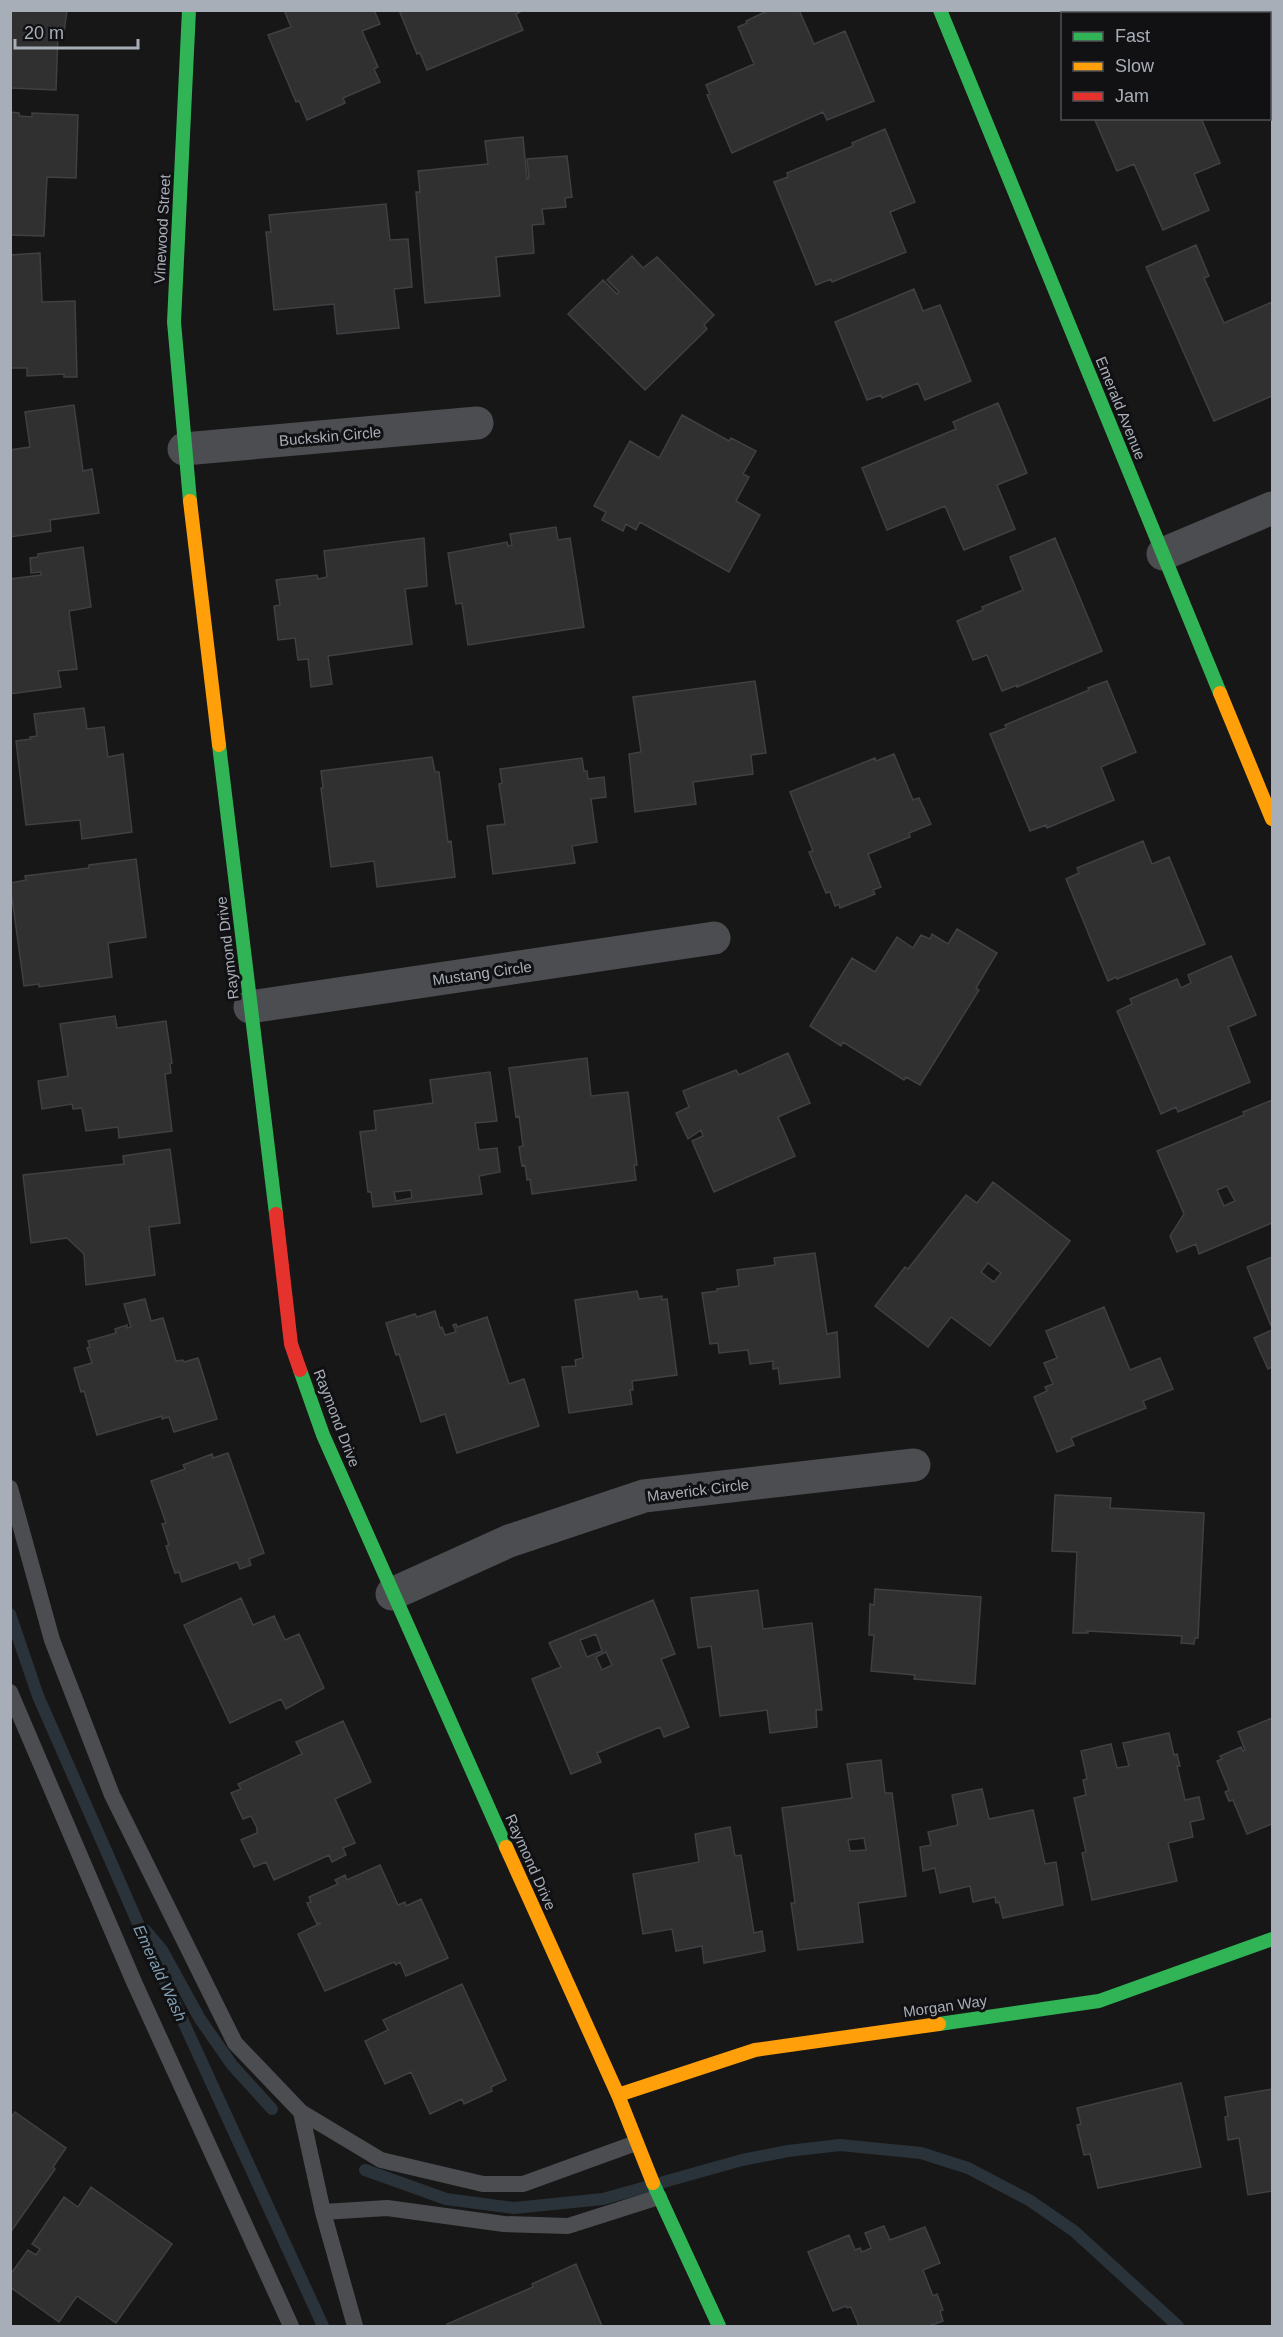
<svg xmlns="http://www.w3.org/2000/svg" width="1283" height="2337" font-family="Arial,sans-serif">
<rect width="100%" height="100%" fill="#171717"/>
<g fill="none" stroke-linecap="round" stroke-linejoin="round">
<path stroke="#2a3339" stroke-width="12" d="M10,1614L38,1696L137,1921L323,2326
M145,1930L162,1950L200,2019L232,2065L272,2109
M365,2170L446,2199L514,2208L603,2199L742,2160L788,2151L840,2145L921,2153L968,2168L1029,2200L1074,2231L1178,2326"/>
</g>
<path fill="#303031" stroke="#3f4043" stroke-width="1.5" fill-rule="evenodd" d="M10,10H67L64,33H58L56,90L10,88Z
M284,10H374L380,24L362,31L378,67L374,69L380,82L343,98L345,103L307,120L299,101L296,102L268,35L291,27Z
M399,10H519L520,12L516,14L523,30L427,70L420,53L417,54Z
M769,10H799L814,44L845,31L874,101L827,120L823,112L732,153L707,95L710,94L706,85L754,64L738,27L747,23L746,21Z
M1069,10H1179L1171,14H1070Z
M10,112L19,113L20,116L32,117V113L78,115L76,178L47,177L44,236L10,235Z
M1094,118H1201L1220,163L1194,174L1209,210L1163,230L1134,164L1117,171Z
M885,129L915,202L890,212L906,252L832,282L831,279L816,285L774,182L788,177L787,173L853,146L852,143Z
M523,137L527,179L529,178L527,159L567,156L572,197L565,198L566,207L542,209L544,224L532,225L534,253L496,257L500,296L425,303L416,192H420L418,171L488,164L485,141Z
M386,204L390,240L408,239L412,287L394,289L399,328L337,334L334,304L274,310L266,232H271L269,215Z
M1196,245L1209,276L1204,278L1224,323L1272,302V396L1214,421L1146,267Z
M40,253L42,302L75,301L77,377H64V374L27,376V368H10V255Z
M632,256L643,268L657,257L714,315L704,325L707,329L645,390L568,314L603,280L617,294L619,292L607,280Z
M914,289L923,311L940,305L971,381L925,400L918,383L882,398L881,395L867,400L835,322Z
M998,403L1027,473L997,485L1015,529L964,550L945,506L887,530L862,468L956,429L953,422Z
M74,405L83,471L92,469L99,513L50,520L51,531L10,537V450L30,447L25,412Z
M682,415L729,441L731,438L756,451L743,474L749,477L736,501L760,515L729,572L640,522L636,530L626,524L623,531L602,520L606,512L594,506L630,441L659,458Z
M556,527L558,540L570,538L584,627L468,645L462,603L456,604L448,553L507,542L508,546L512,545L510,534Z
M424,538L427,586L405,589L412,644L328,656L332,684L311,687L308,659L298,660L295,638L278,640L274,606L280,605L276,580L317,575L318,579L327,577L324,551Z
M1055,538L1102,651L1017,687V685L1002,691L987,655L973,660L957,621L983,610L982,607L1023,590L1010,557Z
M83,547L91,607L69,611L77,669L58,671L61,687L10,694V579L41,575V572L31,573L30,558L38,557V554Z
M755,681L766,753L751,755L753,774L693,782L696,804L635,812L629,754L641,752L633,697Z
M1107,681L1136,752L1101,767L1114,800L1047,828L1046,825L1030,831L990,734L1006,728L1005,725L1089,690L1088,688Z
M84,708L87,729L104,727L108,757L123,754L132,832L82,839L80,820L26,825L16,741L31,739L30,737L37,736L34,714Z
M894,754L913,800L919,798L931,824L909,833L910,837L868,854L881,887L873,890L875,894L840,908L839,904L835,906L830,892L826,893L809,852L813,851L790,792L875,758L876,761Z
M432,757L435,772H439L448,842L451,841L455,877L377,887L374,861L331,867L321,788H323L321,771Z
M582,758L584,771H587L588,779L604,777L606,797L591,799L597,842L572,846L575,863L493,874L487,826L505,824L499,784L502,783L500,769Z
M1143,841L1152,864L1169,857L1205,944L1117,979L1116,977L1108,981L1066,879L1079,873L1077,868Z
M136,859L146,937L108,943L112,977L39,987V984L24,986L10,883L26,880L25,876L89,868V865Z
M957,929L997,953L976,988L979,990L920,1085L906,1077L904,1080L843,1042L841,1046L810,1026L852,958L875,972L897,937L913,948L921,935L930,939L932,934L948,944Z
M1231,956L1256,1015L1228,1027L1250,1082L1178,1112L1176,1107L1161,1114L1117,1011L1132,1004L1130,999L1177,979L1181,988L1191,983L1188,975Z
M115,1016L117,1028L166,1021L172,1063L170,1064L171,1073L165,1074L172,1131L119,1138L118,1127L86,1131L82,1108L73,1109L72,1104L42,1109L38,1081L68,1076L60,1024Z
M788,1053L810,1103L778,1117L795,1156L714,1192L692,1141L703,1136L701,1130L688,1139L676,1113L689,1107L683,1091L736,1070L739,1075Z
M587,1058L591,1096L628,1092L637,1165H634L636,1180L532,1194L530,1179L527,1180L525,1165L522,1166L519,1147L523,1146L519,1116L516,1117L509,1068Z
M490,1072L497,1121L475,1123L479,1150L497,1148L500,1172L479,1176L482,1194L373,1207L371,1192H368L360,1132L376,1130L374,1111L433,1103L430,1080ZM411,1190L412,1198L396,1201L394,1192Z
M1272,1100V1223L1199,1254L1196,1244L1177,1252L1170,1236L1184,1214L1157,1151L1244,1115L1243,1112ZM1227,1186L1235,1201L1224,1206L1217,1190Z
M170,1149L180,1223L149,1227L155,1275L86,1285L84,1254L67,1238L31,1243L23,1175L124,1164L123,1156Z
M993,1182L1070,1241L990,1346L951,1317L928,1347L875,1306L905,1267L908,1269L966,1195L977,1203ZM988,1263L1001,1273L994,1282L981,1272Z
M815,1253L827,1334L837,1332L840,1377L780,1384L778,1368L773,1369V1361L750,1364L748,1350L719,1353L718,1343L710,1344L702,1293L717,1291V1289L739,1286L737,1270L775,1265L774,1258Z
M1272,1257V1328L1247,1267Z
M637,1291L639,1299L662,1296V1300L667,1299L677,1375L632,1381L633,1390H630L632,1404L569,1413L562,1367L576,1366L575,1360L583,1358L575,1300Z
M145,1299L151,1321L163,1318L176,1361L183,1360L184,1362L198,1358L217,1419L174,1432L169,1417L162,1419V1416L97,1435L84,1391L81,1392L74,1368L92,1363L87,1348L90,1347L88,1341L116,1333L115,1329L127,1325V1328L131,1327L124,1304Z
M1104,1307L1130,1370L1160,1358L1173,1389L1143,1401L1146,1408L1071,1438L1074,1445L1057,1452L1034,1397L1047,1391L1045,1387L1053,1384L1044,1363L1057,1358L1046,1331Z
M435,1311L440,1328L442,1327L445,1335L456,1332L453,1325L456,1324L457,1327L487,1317L509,1384L524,1379L539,1426L457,1453L445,1414L421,1422L399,1354L396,1355L386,1323L415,1314L417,1317Z
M1272,1330V1367L1268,1369L1254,1338Z
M228,1453L264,1553L249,1559L251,1565L240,1569L237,1562L182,1582L179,1572L175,1573L166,1546L169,1545L162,1524L166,1523L151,1481L185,1469L183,1465L212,1454L213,1458Z
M1055,1495L1111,1498L1110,1508L1204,1513L1198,1638H1195L1194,1644L1181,1643L1182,1636L1087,1631L1088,1633H1073L1077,1552L1052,1551Z
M875,1589L981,1597L975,1684L914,1679L915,1675L871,1671L874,1635H869L870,1604L874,1605Z
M758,1590L763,1629L812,1623L822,1710H816L817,1727L770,1733L767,1710L720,1716L711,1646L698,1648L691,1598Z
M241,1598L253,1625L274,1616L285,1640L299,1634L324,1688L286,1709L281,1699L230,1723L184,1625Z
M653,1600L675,1654L661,1659L689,1727L664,1737L660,1727L597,1753L601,1762L571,1774L532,1679L561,1667L549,1643ZM596,1634L602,1651L587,1657L580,1640ZM606,1652L612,1665L602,1670L596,1657Z
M1272,1718V1824L1247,1834L1233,1800L1229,1801L1225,1792L1229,1790L1217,1761L1222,1759L1220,1756L1241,1747L1243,1751L1245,1750L1238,1732Z
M343,1721L371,1782L335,1799L355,1843L343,1848L346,1855L332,1862L329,1855L274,1880L266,1862L254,1867L241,1840L257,1833V1828L251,1816L243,1819L231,1793L241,1789L238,1784L302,1754L296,1742Z
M1169,1733L1174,1755L1177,1754L1180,1766H1177L1185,1800L1199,1797L1204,1819L1190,1822L1193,1837L1168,1843L1177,1881L1092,1900L1082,1853L1086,1852L1074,1798L1086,1795L1083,1780L1087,1779L1081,1751L1111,1744L1117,1768L1129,1766L1123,1743Z
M881,1760L885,1793H892L906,1896L858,1903L863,1942L798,1950L791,1903H795L782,1808L852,1798L847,1764ZM864,1838L866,1850L850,1851L848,1840Z
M982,1789L989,1819L1033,1810L1045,1864L1056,1862L1063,1905L1003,1918L999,1902L996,1903L995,1897L973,1902L970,1886L940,1893L935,1868L923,1871L920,1847L931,1845L928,1832L958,1825L952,1795Z
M730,1827L735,1856L741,1855L754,1933L762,1931L765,1951L704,1963L702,1946L676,1951L672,1929L643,1934L633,1874L699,1862L695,1834Z
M380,1865L398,1905L405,1902L406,1906L421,1899L448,1958L406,1976L400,1962L396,1965L394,1962L325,1991L298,1934L321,1923L317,1924L307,1903L311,1902L309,1897L338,1884L335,1880L345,1875L347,1880Z
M462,1984L506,2080L491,2087L492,2091L464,2104L462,2099L430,2114L411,2072L385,2084L365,2041L388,2030L383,2020Z
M1181,2083L1201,2167L1098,2188L1090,2154L1084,2155L1077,2125L1081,2124L1077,2108Z
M1272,2089V2191L1248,2195L1239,2138L1228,2140L1225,2117L1228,2116L1225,2097Z
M15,2112L66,2148L53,2167L55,2169L10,2233V2119Z
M91,2187L172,2244L116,2323L77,2296L59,2322L10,2287V2275L28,2250L36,2255L40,2249L32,2244L64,2197L78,2207Z
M884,2226L890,2240L925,2227L940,2263L923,2270L933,2296L937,2294L943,2310L940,2311L943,2321L929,2326H859L851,2307L847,2308L846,2306L833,2311L808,2252L849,2235L855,2250L860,2248L862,2252L871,2248L865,2233Z
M576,2264L602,2326H448L447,2324L533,2287L532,2284Z"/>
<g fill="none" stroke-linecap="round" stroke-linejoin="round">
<path stroke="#4b4d50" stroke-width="16" d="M10,1488L52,1640L112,1795L235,2043L301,2112L323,2212L355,2326
M10,1692L134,1982L291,2326
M301,2112L381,2160L483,2184H523L636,2143
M323,2212L387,2208L504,2224L568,2226L659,2197"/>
<path stroke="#4b4d50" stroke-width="33" d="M184,449L477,423
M1163,554L1272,508
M250,1007L714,938
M392,1594L509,1541L644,1496L914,1465"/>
<path stroke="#30b455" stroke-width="14" d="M189,10L174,322L190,501
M940,10L1220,693
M219,745L276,1214
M300,1370L323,1435L506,1847
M939,2024L1099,2001L1272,1939
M653,2183L719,2326"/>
<path stroke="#ff9f0a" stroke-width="14" d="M190,501L219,745
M1220,693L1272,819
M506,1847L618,2095L653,2183
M618,2095L755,2050L939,2024"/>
<path stroke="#e5322d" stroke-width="14" d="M276,1214L291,1344L300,1370"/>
</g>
<g text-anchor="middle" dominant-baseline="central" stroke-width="6" stroke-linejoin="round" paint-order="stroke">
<g font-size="15" fill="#a8aeb8" stroke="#111113">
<text transform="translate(162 229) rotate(-87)">Vinewood Street</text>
<text transform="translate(1121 408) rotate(68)">Emerald Avenue</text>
<text transform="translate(330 436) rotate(-5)">Buckskin Circle</text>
<text transform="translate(227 948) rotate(-97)">Raymond Drive</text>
<text transform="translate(482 973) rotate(-8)">Mustang Circle</text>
<text transform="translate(337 1418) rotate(69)">Raymond Drive</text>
<text transform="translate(698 1490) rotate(-7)">Maverick Circle</text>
<text transform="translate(531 1862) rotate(66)">Raymond Drive</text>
<text transform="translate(945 2006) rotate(-8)">Morgan Way</text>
</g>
<g font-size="16" font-style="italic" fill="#809fb2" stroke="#111113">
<text transform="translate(160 1973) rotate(65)">Emerald Wash</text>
</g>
</g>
<rect width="1283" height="2337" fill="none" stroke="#a8aeb8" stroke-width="24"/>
<rect x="1061" y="12" width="210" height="108" fill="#111113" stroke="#4d5055" stroke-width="1.5"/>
<rect x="1073" y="32" width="30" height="9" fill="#30b455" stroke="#4d5055" stroke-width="1.5"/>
<text x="1115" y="42" font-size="18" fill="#a8aeb8">Fast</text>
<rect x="1073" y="62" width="30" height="9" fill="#ff9f0a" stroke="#4d5055" stroke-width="1.5"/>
<text x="1115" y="72" font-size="18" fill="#a8aeb8">Slow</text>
<rect x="1073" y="92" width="30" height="9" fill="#e5322d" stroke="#4d5055" stroke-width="1.5"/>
<text x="1115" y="102" font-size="18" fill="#a8aeb8">Jam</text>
<path d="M15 39v9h123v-9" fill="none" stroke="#a8aeb8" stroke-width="3"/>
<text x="24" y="39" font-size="18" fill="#a8aeb8" stroke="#111113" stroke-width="4.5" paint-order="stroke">20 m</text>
</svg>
